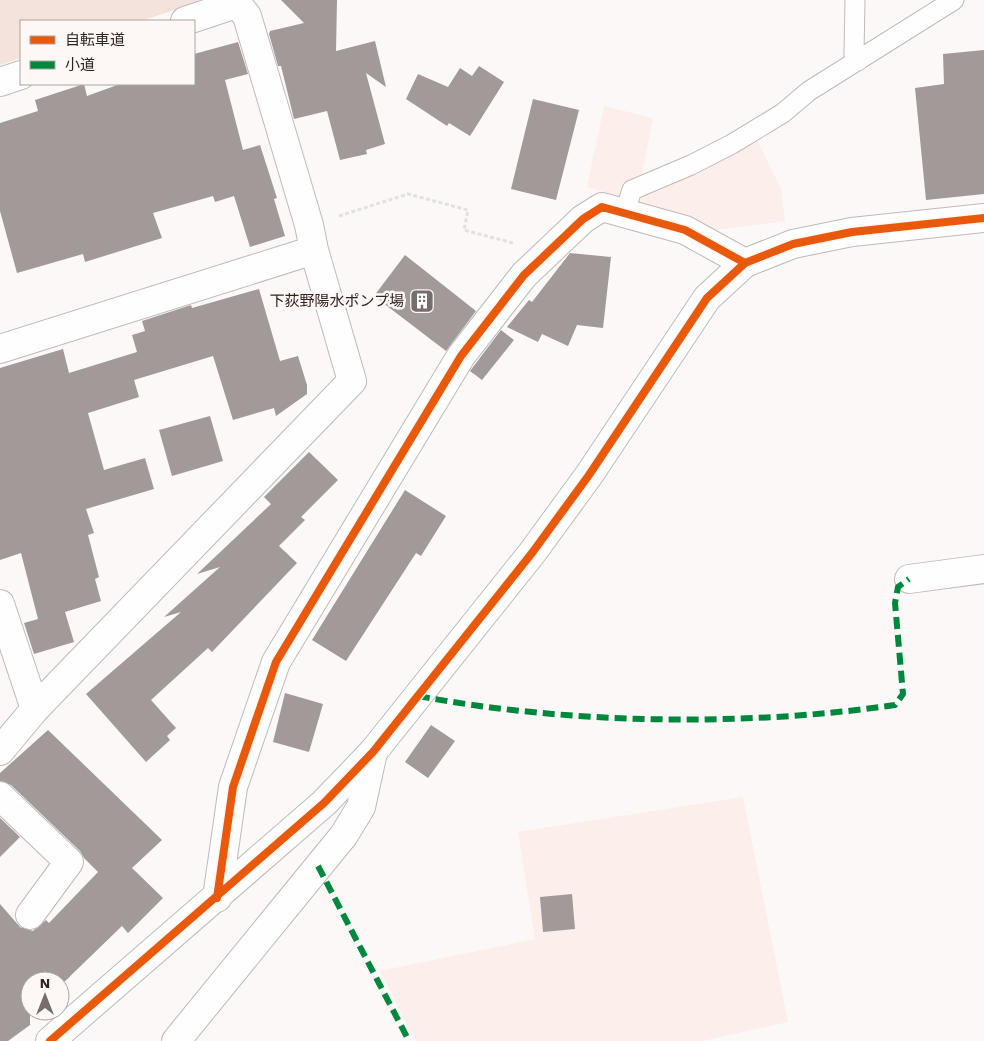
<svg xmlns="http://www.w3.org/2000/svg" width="984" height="1041" font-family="'Work Sans','Noto Sans JP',sans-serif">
<rect width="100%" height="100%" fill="#fbf8f7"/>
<path fill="#fceeea" d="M604,106L653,118L642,173L647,189L756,138L781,189L785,221L714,230L619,196L587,187Z
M743,797L788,1022L702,1041H416L380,971L535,939L518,832Z"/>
<path fill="#f4e2dd" d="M0,0H205L141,21H21V58L0,65Z"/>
<path fill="#a19a98" d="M281,0H337L336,51L375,41L386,87L366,73L385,144L366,150L367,154L340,160L327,111L294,119L281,66H278L269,34L270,31L304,23Z
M238,42L248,74L225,80L243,150L260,145L277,198L274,199L285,236L250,247L234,196L215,202L213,196L153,213L162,238L85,262L83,254L17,273L0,211V123L38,111L35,100L84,84L87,96L120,84H194V54Z
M984,50V194L926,200L915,88L944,84L943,54Z
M479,66L504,82L470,136L449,123L447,126L406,99L418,74L448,87L460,68L472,76Z
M533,99L579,110L556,200L511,189Z
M570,253L611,257L603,328L577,325L568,346L542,334L538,342L507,327L529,300L532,302Z
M405,255L476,311L446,351L374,296Z
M259,289L280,361L298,356L307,385V394L276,416L274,408L233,420L213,356L134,380L139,397L88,413L104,470L145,458L154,489L86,509L94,533L88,535L99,577L95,579L101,601L65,612L74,642L34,654L24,623L38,619L21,553L0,560V368L63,349L69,373L137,352L132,335L145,331L142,321L191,305L192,308Z
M501,330L514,340L482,380L470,371Z
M210,416L223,461L172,476L159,430Z
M309,452L338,480L301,517L305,520L279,546L297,563L212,652L208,648L151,700L176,728L167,736L170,740L146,762L86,694L181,612L164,617L220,567L197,574L271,504L264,497Z
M405,490L446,516L421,556L416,553L346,661L312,640Z
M285,693L323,704L309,752L273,742Z
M431,725L455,741L428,778L405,762Z
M48,730L162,840L132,868L163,898L128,933L122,926L60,986V981H30V1011H35L30,1015V1025L8,1041H0V904L20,927L33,931L46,920L49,923L98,872L84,858L80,851L11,785L0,781V773Z
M0,818L20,837L0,857Z
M572,894L575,929L543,932L540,897Z"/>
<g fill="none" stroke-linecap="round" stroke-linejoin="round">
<g stroke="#c0bab8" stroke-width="21">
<path id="service" d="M855,0L854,54L858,61
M625,211L632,190L691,165L732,144L783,113L809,91L954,0"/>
</g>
<g stroke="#c0bab8" stroke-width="30">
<path id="minor" d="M185,21L236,4
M0,82L21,75
M0,349L314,250
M909,579L984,569
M0,604L35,709
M0,751L35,709L352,381L314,250L309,225L247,16L234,0
M0,796L69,862L30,915
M217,898L233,787L276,662L461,356L524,275L583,219L602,207L685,230L745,263
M176,1041L344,835L361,807L373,752"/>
</g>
<g stroke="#c0bab8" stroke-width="30">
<path id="tertiary" d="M50,1041L324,803L373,752L532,553L589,475L707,298L745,263L793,244L852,232L984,218"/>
</g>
<path stroke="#e2e1e0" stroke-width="3" stroke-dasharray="4 2.5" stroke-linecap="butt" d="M339,216L408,194L468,210L464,230L513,243"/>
<use href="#service" stroke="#fefefe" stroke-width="19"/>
<use href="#minor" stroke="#fefefe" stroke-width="28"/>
<use href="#tertiary" stroke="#fefefe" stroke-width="28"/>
<path stroke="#00873e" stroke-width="6" stroke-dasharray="12 6" stroke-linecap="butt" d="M418,696C567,724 745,727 895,705L903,694L895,603L898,587L909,579
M318,866L409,1041"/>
<g stroke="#fdf7f5" stroke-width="11">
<path id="cycleway" d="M217,898L233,787L276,662L461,356L524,275L583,219L602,207L685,230L745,263
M50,1041L324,803L373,752L532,553L589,475L707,298L745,263L793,244L852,232L984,218"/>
</g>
<use href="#cycleway" stroke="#e8590c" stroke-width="8"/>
</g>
<defs>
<g id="building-square" transform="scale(1.25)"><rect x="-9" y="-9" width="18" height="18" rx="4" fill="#766e6c" stroke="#fdf7f5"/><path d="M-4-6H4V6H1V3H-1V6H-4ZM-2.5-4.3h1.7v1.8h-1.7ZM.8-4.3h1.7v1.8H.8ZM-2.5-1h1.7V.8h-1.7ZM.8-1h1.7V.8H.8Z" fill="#fff"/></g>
</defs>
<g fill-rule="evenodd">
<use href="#building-square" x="422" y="301"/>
</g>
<g text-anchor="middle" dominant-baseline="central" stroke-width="5" stroke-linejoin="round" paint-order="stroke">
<g font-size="15" fill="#2f2421" stroke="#fdf7f5" text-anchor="end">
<text x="404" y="301">下荻野陽水ポンプ場</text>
</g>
</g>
<rect x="20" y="20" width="175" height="65" fill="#fdf7f5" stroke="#aba3a0"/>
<rect x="30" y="36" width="25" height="8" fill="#e8590c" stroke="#aba3a0"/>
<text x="65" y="45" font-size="15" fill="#2f2421">自転車道</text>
<rect x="30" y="61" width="25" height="8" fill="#00873e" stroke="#aba3a0"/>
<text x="65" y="70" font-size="15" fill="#2f2421">小道</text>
<g transform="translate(45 996)"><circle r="24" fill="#fdf7f5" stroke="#aba3a0"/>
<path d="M0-4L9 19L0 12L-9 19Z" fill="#766e6c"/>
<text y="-8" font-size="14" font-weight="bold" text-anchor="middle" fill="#2f2421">N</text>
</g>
</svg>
